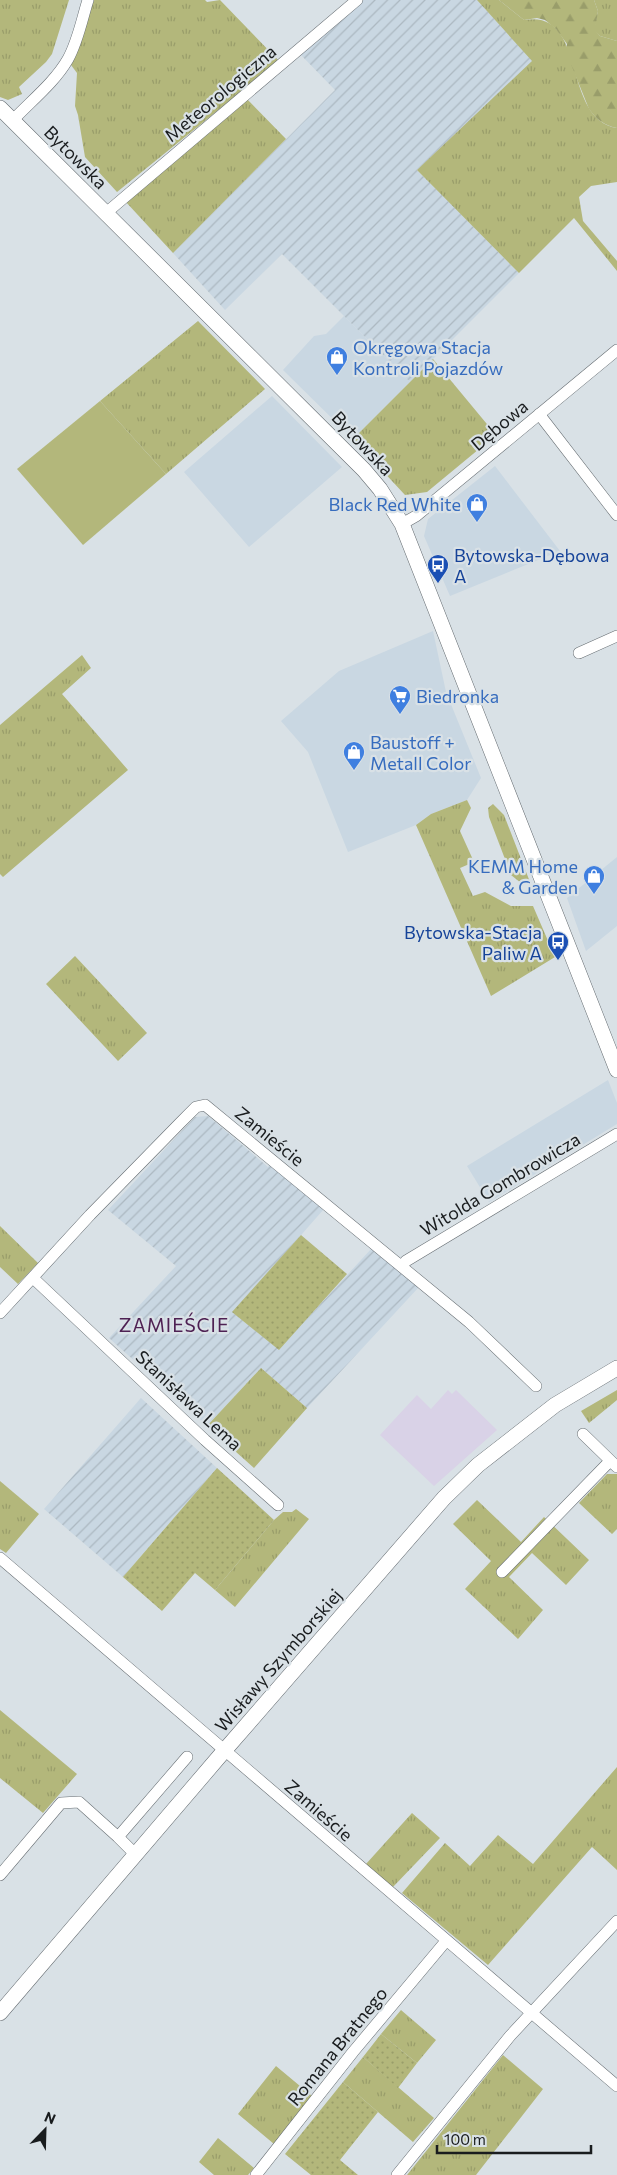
<svg xmlns="http://www.w3.org/2000/svg" width="617" height="2175" font-family="Commissioner,sans-serif">
<defs>
<pattern id="industrial-furrows" width="10" height="10" patternUnits="userSpaceOnUse" patternTransform="scale(1.25)"><rect width="10" height="10" fill="#c9d7e2"/><path d="M-1 1l2-2M0 10L10 0M9 11l2-2" fill="none" stroke="#acb8c1"/></pattern>
<pattern id="grass-tufts" width="24" height="20" patternUnits="userSpaceOnUse" patternTransform="scale(1.25)"><rect width="24" height="20" fill="#b3b77b"/><path d="M3 7l-1-3M5 7V3M7 7l1-3M15 17l-1-3M17 17v-4M19 17l1-3" fill="none" stroke="#999d6a"/></pattern>
<pattern id="forest-firs" width="22" height="20" patternUnits="userSpaceOnUse" patternTransform="scale(1.25)"><rect width="22" height="20" fill="#b3b77b"/><path d="M5 1l3.5 6h-7zM16 11l3.5 6h-7z" fill="#999d6a"/></pattern>
<pattern id="garden-dots" width="8" height="8" patternUnits="userSpaceOnUse" patternTransform="scale(1.25)"><rect width="8" height="8" fill="#b3b77b"/><path d="M2 2h.1M6 6h.1" fill="none" stroke="#999d6a" stroke-width="1.8" stroke-linecap="round"/></pattern>
</defs>
<rect width="100%" height="100%" fill="#d9e1e6"/>
<path fill="#c9d7e2" d="M344,316L410,382L353,439L283,370L314,336L326,334Z
M272,396L342,467L249,547L184,472Z
M495,466L560,551L450,596L424,536L428,519Z
M433,631L446,692L481,778L467,800L431,814L416,825L348,852L308,752L281,721L339,671Z
M617,857V926L586,951L567,898Z
M608,1080L617,1103V1124L489,1202L467,1166Z"/>
<path fill="url(#industrial-furrows)" d="M361,0H477L533,61L417,170L519,273L410,382L282,254L225,310L173,253L335,90L300,54Z
M208,1116L268,1167L270,1164L324,1209L233,1312L279,1349L372,1248L419,1287L307,1408L261,1368L207,1426L109,1338L176,1266L108,1210L195,1117Z
M141,1398L217,1468L123,1577L44,1509Z"/>
<path fill="#d9d2e7" d="M448,1390L452,1394L456,1390L497,1430L434,1486L380,1435L417,1395L431,1409Z"/>
<path fill="url(#grass-tufts)" d="M0,0H69L52,54L46,62L19,87L22,94L8,100L0,97Z
M94,0H205L207,2L220,0L279,61L117,192L85,157L78,115L75,106L77,73L71,65Z
M477,0H499L524,20C589,9 560,118 617,128V182L591,186L579,197L583,221L617,261V271L574,218L519,273L417,170L532,61Z
M594,0H617V41L600,36L594,30L598,11Z
M246,98L286,139L173,253L125,201Z
M198,321L265,389L166,474L100,401Z
M433,359L496,435L427,492L405,495L353,439Z
M82,655L91,668L62,694L128,770L3,877L0,874V725Z
M467,800L471,808L460,831L474,862L460,868L473,896L485,892L511,906H533L555,957L491,996L416,825L431,814Z
M493,804L504,815L530,882L521,883L511,875L489,817L488,808Z
M75,956L147,1033L118,1061L46,984Z
M0,1226L38,1263L18,1284L0,1267Z
M261,1368L307,1408L254,1468L207,1426Z
M617,1390V1400L589,1423L581,1411Z
M607,1474H617V1529L612,1534L579,1503Z
M0,1481L39,1514L6,1553L0,1549Z
M477,1500L521,1542L544,1517L589,1560L566,1585L532,1553L509,1577L543,1610L518,1639L465,1589L491,1561L453,1524Z
M296,1509L309,1519L235,1607L215,1590L274,1520L283,1512H292Z
M0,1710L77,1774L43,1813L0,1778Z
M617,1767V1870L592,1847L488,1965L402,1893L445,1843L470,1866L498,1835L533,1864Z
M412,1813L440,1838L392,1888L366,1864Z
M401,2010L436,2040L417,2063L381,2034Z
M503,2055L543,2089L476,2175H407Z
M363,2057L434,2118L413,2142L343,2082Z
M276,2066L312,2096L274,2144L238,2114Z
M218,2138L254,2168L248,2175H214L199,2162Z"/>
<path fill="url(#forest-firs)" d="M499,0H594L598,11L595,30L600,36L617,41V128C605,126 596,119 589,109L566,52L567,44L556,29L545,20L537,18L524,20Z"/>
<path fill="url(#garden-dots)" d="M301,1235L347,1274L279,1350L232,1312Z
M217,1468L274,1520L215,1590L195,1573L162,1611L123,1577Z
M381,2034L417,2063L398,2088L363,2057Z
M343,2082L378,2112L340,2160L358,2175H311L285,2154Z"/>
<path fill="#b3b77b" d="M100,401L166,474L83,545L17,469Z"/>
<g fill="none" stroke-linecap="round" stroke-linejoin="round">
<g stroke="#666d72" stroke-width="12">
<path id="minor" d="M13,120C31,101 55,82 68,59C78,41 82,19 88,0
M106,213L357,0
M539,414L617,515
M402,524L416,516L617,350
M579,653L617,636
M402,1266L406,1261L617,1134
M33,1278L205,1440L278,1505
M0,1313L90,1215L180,1123L196,1107L205,1105L469,1322L536,1386
M583,1434L617,1467
M0,1558L617,2086
M502,1572L610,1461
M118,1837L135,1854
M0,1875L61,1803L79,1802L118,1837L187,1757
M256,2175L353,2052L446,1941
M397,2175L510,2036L617,1921"/>
</g>
<g stroke="#666d72" stroke-width="16">
<path id="major" d="M0,108L364,470L380,489L402,524L617,1070
M0,2013L224,1751L444,1498L478,1465L555,1405L617,1368"/>
</g>
<use href="#minor" stroke="#fff" stroke-width="11"/>
<use href="#major" stroke="#fff" stroke-width="15"/>
</g>
<defs>
<g id="shop-pin" transform="scale(1.125)"><path d="M0 17L-7.5 6A9.5 9.5 0 1 1 7.5 6Z" fill="#3f7fe0" stroke="#d9e1e6"/><path d="M-5-2.5h2.3a2.7 3.5 0 0 1 5.4 0H5L5.5 6h-11ZM-1.5-2.5h3a1.5 2.3 0 0 0-3 0Z" fill="#fff"/></g>
<g id="bus-pin" transform="scale(1.125)"><path d="M0 17L-7.5 6A9.5 9.5 0 1 1 7.5 6Z" fill="#1a4fb4" stroke="#d9e1e6"/><path d="M-5-6H5V4H4V6H2V4H-2V6H-4V4H-5ZM-3.5-4V0h7V-4ZM-3.5 1.2v1.5H-2V1.2ZM2 1.2v1.5H3.5V1.2Z" fill="#fff"/></g>
<g id="supermarket-pin" transform="scale(1.125)"><path d="M0 17L-7.5 6A9.5 9.5 0 1 1 7.5 6Z" fill="#3f7fe0" stroke="#d9e1e6"/><path d="M-6-5.5h2.5l.6 2H6L4.5 2H-2.5L-4.4-4H-6ZM-1.5 3.2a1.3 1.3 0 1 0 .1 0ZM3 3.2a1.3 1.3 0 1 0 .1 0Z" fill="#fff"/></g>
</defs>
<g fill-rule="evenodd">
<use href="#shop-pin" x="337" y="357"/>
<use href="#shop-pin" x="477" y="504"/>
<use href="#bus-pin" x="438" y="565"/>
<use href="#supermarket-pin" x="400" y="696"/>
<use href="#shop-pin" x="354" y="752"/>
<use href="#shop-pin" x="594" y="876"/>
<use href="#bus-pin" x="558" y="942"/>
</g>
<g text-anchor="middle" dominant-baseline="central" stroke-width="4.5" stroke-linejoin="round" paint-order="stroke">
<g font-size="18" fill="#191c1e" stroke="#d9e1e6">
<text transform="translate(220 93) rotate(-40)">Meteorologiczna</text>
<text transform="translate(76 157) rotate(45)">Bytowska</text>
<text transform="translate(499 425) rotate(-40)">Dębowa</text>
<text transform="translate(363 443) rotate(47)">Bytowska</text>
<text transform="translate(270 1136) rotate(39)">Zamieście</text>
<text transform="translate(500 1184) rotate(-31)">Witolda Gombrowicza</text>
<text transform="translate(189 1400) rotate(43)">Stanisława Lema</text>
<text transform="translate(278 1660) rotate(-49)">Wisławy Szymborskiej</text>
<text transform="translate(319 1810) rotate(41)">Zamieście</text>
<text transform="translate(337 2046) rotate(-51)">Romana Bratnego</text>
</g>
<g font-size="18" fill="#366cbe" stroke="#d9e1e6" text-anchor="start">
<text x="353" y="347">Okręgowa Stacja<tspan x="353" dy="21">Kontroli Pojazdów</tspan></text>
<text x="461" y="504" text-anchor="end">Black Red White</text>
<text x="416" y="696">Biedronka</text>
<text x="370" y="742">Baustoff +<tspan x="370" dy="21">Metall Color</tspan></text>
<text x="578" y="866" text-anchor="end">KEMM Home<tspan x="578" dy="21">&amp; Garden</tspan></text>
</g>
<g font-size="18" fill="#164399" stroke="#d9e1e6" text-anchor="start">
<text x="454" y="555">Bytowska-Dębowa<tspan x="454" dy="21">A</tspan></text>
<text x="542" y="932" text-anchor="end">Bytowska-Stacja<tspan x="542" dy="21">Paliw A</tspan></text>
</g>
<g font-size="19" letter-spacing="1" fill="#4e2153" stroke="#d9e1e6">
<text x="174" y="1324">ZAMIEŚCIE</text>
</g>
</g>
<g transform="translate(45 2130) rotate(23)" stroke="#d9e1e6" stroke-width="4" paint-order="stroke">
<path d="M0-4L9 19L0 12L-9 19Z" fill="#191c1e"/>
<text y="-8" font-size="14" font-weight="bold" text-anchor="middle" fill="#191c1e">N</text>
</g>
<path d="M437 2145v8h154v-8" fill="none" stroke="#191c1e" stroke-width="2.5"/>
<text x="444" y="2145" font-size="15" fill="#191c1e" stroke="#d9e1e6" stroke-width="4" paint-order="stroke">100 m</text>
</svg>
